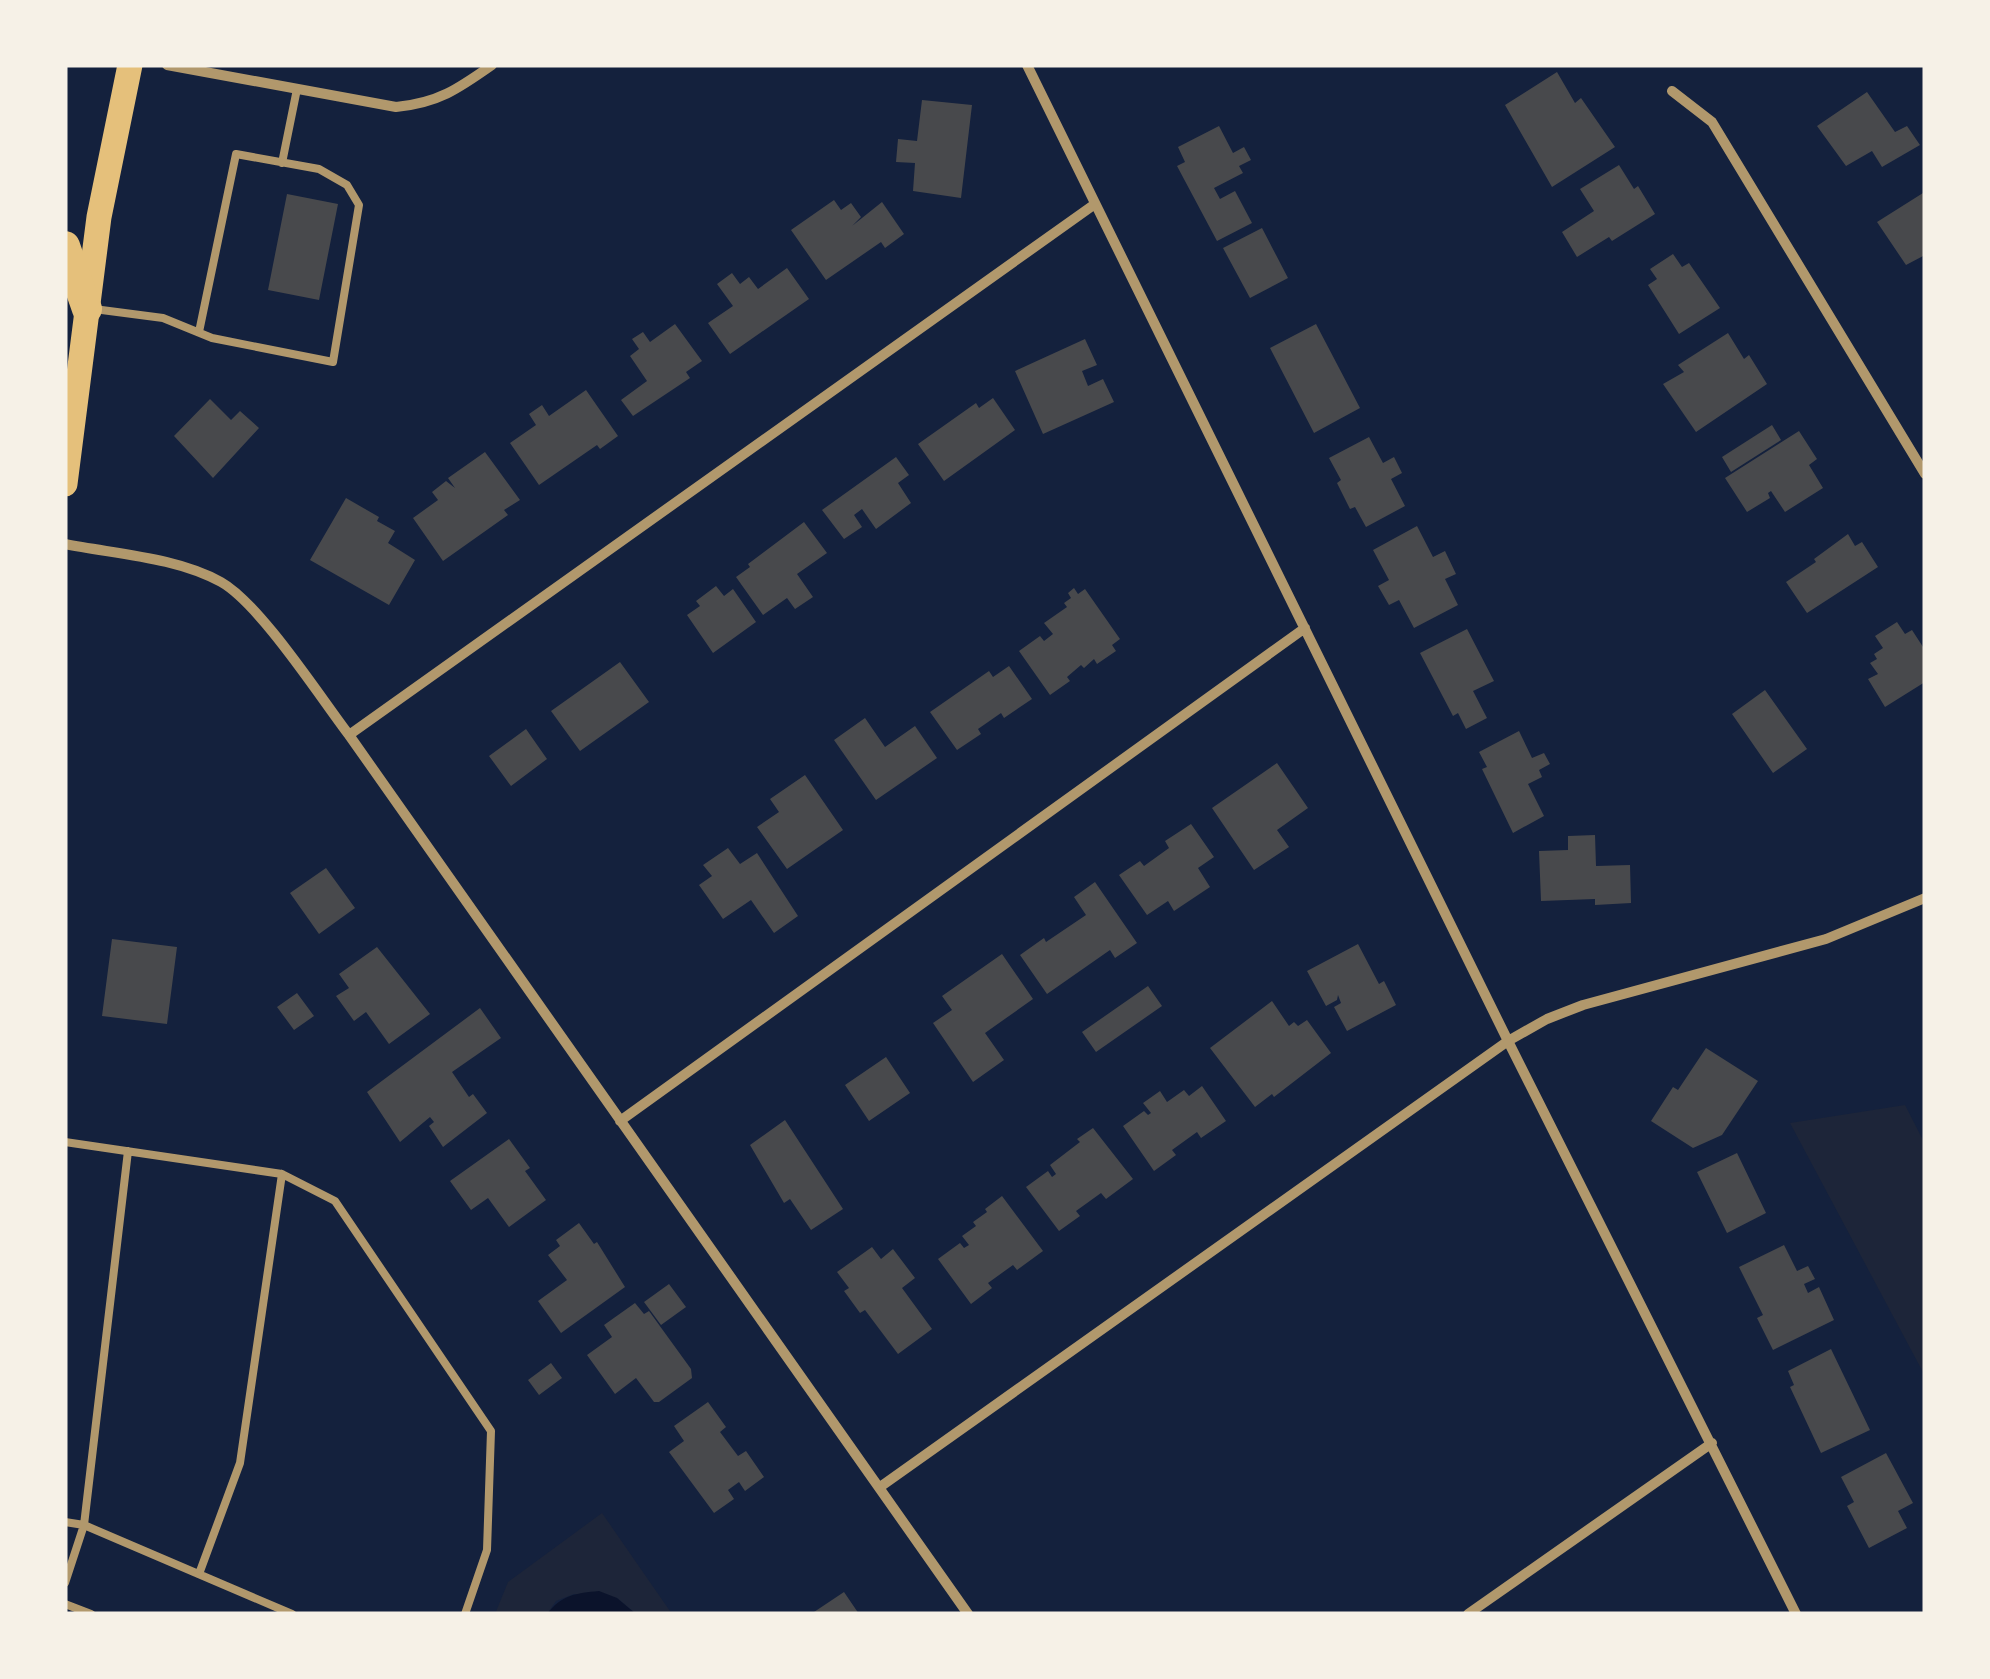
<svg xmlns="http://www.w3.org/2000/svg" width="1990" height="1679" font-family="'Titillium Web',sans-serif">
<rect width="100%" height="100%" fill="#14213d"/>
<path fill="#1d2539" d="M1905,1105L1925,1144V1376L1790,1123Z
M602,1513L672,1614H636L617,1598L574,1594L556,1601L547,1614H495L508,1582Z"/>
<path fill="#0b132b" d="M599,1591L617,1598L636,1614H547C561,1595 576,1593 599,1591Z"/>
<path fill="#48494c" d="M1557,72L1575,103L1581,98L1615,147L1552,187L1505,105Z
M1867,92L1895,132L1907,126L1920,145L1882,167L1872,151L1846,166L1817,126Z
M922,100L972,105L961,198L913,191L915,163L896,162L898,139L917,141Z
M1219,126L1233,153L1244,147L1251,160L1239,166L1243,173L1214,188L1220,199L1235,191L1252,223L1217,241L1177,166L1185,162L1178,147Z
M1619,165L1634,189L1638,186L1655,214L1612,241L1609,237L1577,257L1562,232L1594,211L1580,189Z
M1923,193L1925,255L1906,265L1877,222Z
M287,194L338,204L319,300L268,290Z
M834,200L841,210L851,203L861,217L852,226L882,202L904,234L885,248L881,242L826,280L791,230Z
M1262,228L1288,278L1250,298L1223,248Z
M1673,254L1682,267L1689,263L1720,308L1679,334L1648,285L1657,279L1650,269Z
M787,268L809,299L730,354L708,323L733,306L717,284L732,273L740,284L749,277L758,289Z
M675,324L702,361L686,372L690,378L633,416L621,400L647,381L630,356L639,349L632,339L643,332L650,342Z
M1316,324L1360,408L1314,433L1270,348Z
M1728,333L1744,359L1749,355L1767,384L1696,432L1663,384L1684,372L1678,365Z
M1085,339L1097,365L1082,371L1088,386L1103,379L1114,402L1043,434L1015,371Z
M586,390L618,436L600,449L597,445L539,485L510,443L536,425L529,414L542,405L549,416Z
M993,398L1015,430L944,481L918,444L976,403L979,408Z
M210,399L231,420L240,411L259,428L213,478L174,436Z
M1772,425L1781,440L1731,472L1722,457Z
M1799,431L1817,459L1809,465L1823,488L1785,512L1771,491L1768,493L1770,498L1747,512L1725,478Z
M1369,437L1383,463L1394,457L1402,473L1391,479L1405,506L1366,527L1355,507L1350,509L1337,483L1341,480L1329,458Z
M485,452L520,500L504,510L508,515L443,561L413,518L438,500L432,492L446,481L455,488L448,478Z
M896,457L909,475L898,483L911,503L876,529L862,509L854,515L862,527L844,539L822,510Z
M346,498L379,517L377,521L395,531L388,543L415,560L389,605L310,560Z
M804,522L827,553L797,574L813,597L795,609L787,598L763,615L736,577L750,567L748,564Z
M1417,526L1433,557L1445,551L1456,574L1445,579L1458,605L1414,628L1399,600L1389,605L1378,586L1389,580L1373,550Z
M1848,534L1855,546L1862,542L1878,567L1807,613L1786,582L1816,562L1814,559Z
M716,586L724,596L733,589L756,622L713,653L687,615L700,606L696,601Z
M1074,588L1078,594L1085,589L1120,639L1112,645L1116,651L1097,664L1094,659L1084,668L1081,665L1067,677L1070,681L1050,695L1019,651L1040,636L1044,641L1053,634L1044,623L1067,607L1064,603L1071,598L1068,593Z
M1897,622L1905,634L1912,630L1925,650V682L1885,707L1868,679L1878,674L1870,663L1877,659L1874,654L1883,648L1875,636Z
M1467,629L1494,681L1473,691L1487,718L1466,729L1458,713L1453,716L1420,653Z
M620,662L649,702L580,751L551,711Z
M1009,666L1032,699L1004,718L1001,713L978,729L981,734L957,750L930,712L989,671L993,677Z
M1765,690L1807,749L1773,773L1732,714Z
M865,718L885,747L915,726L937,758L876,800L834,740Z
M526,729L547,759L511,786L489,756Z
M1519,731L1532,758L1544,753L1550,764L1539,770L1542,777L1528,784L1544,816L1513,833L1482,769L1487,767L1479,752Z
M1277,763L1308,808L1277,830L1289,847L1254,870L1212,808Z
M805,775L843,830L787,869L757,827L779,812L770,799Z
M1191,824L1214,857L1198,868L1210,887L1174,911L1168,901L1147,915L1119,875L1140,861L1144,866L1169,848L1165,841Z
M1595,835L1596,866L1630,865L1631,903L1595,905V899L1541,901L1539,851L1568,850V836Z
M728,848L740,864L757,853L798,916L774,933L751,900L723,919L699,885L712,876L703,865Z
M326,868L355,908L319,934L290,893Z
M1095,882L1137,943L1115,958L1110,950L1047,994L1020,955L1044,938L1046,942L1086,915L1074,897Z
M112,939L177,947L167,1024L102,1016Z
M1358,944L1379,984L1384,981L1396,1005L1347,1031L1334,1007L1341,1003L1338,995L1337,1000L1326,1006L1307,971Z
M377,947L430,1014L389,1044L366,1012L354,1021L336,996L349,988L339,974Z
M1002,954L1033,999L985,1033L1004,1060L973,1082L933,1023L952,1010L942,996Z
M1148,986L1162,1006L1096,1052L1082,1032Z
M297,993L314,1016L294,1030L277,1007Z
M1272,1001L1289,1026L1294,1022L1298,1026L1307,1020L1331,1053L1274,1097L1272,1094L1255,1107L1210,1048Z
M480,1008L501,1038L452,1072L469,1097L473,1094L487,1113L443,1147L429,1126L434,1122L430,1117L400,1142L367,1092Z
M1706,1048L1758,1081L1722,1135L1693,1148L1651,1121L1673,1087L1678,1090Z
M886,1057L910,1093L869,1121L845,1085Z
M1202,1086L1226,1121L1201,1138L1197,1132L1172,1150L1176,1155L1154,1171L1123,1126L1144,1111L1148,1115L1151,1113L1143,1103L1160,1091L1167,1102L1184,1090L1189,1096Z
M785,1120L843,1209L811,1230L790,1199L784,1203L750,1145Z
M1093,1128L1133,1179L1106,1199L1101,1193L1076,1211L1080,1216L1059,1231L1026,1187L1048,1171L1052,1177L1056,1174L1050,1165L1080,1142L1077,1139Z
M509,1139L530,1168L525,1171L546,1200L509,1227L488,1198L471,1210L450,1181Z
M1737,1153L1766,1213L1727,1233L1697,1172Z
M1002,1196L1043,1251L1017,1270L1013,1265L988,1283L992,1288L971,1304L938,1259L960,1243L964,1248L969,1245L962,1236L976,1226L973,1222L987,1212L985,1209Z
M579,1223L594,1244L597,1242L625,1287L561,1333L538,1301L567,1280L548,1255L560,1246L556,1240Z
M1784,1245L1797,1271L1808,1266L1815,1279L1804,1284L1808,1293L1819,1287L1834,1320L1773,1350L1757,1318L1763,1315L1739,1267Z
M872,1247L881,1259L893,1249L915,1278L902,1288L932,1329L898,1354L865,1310L860,1313L844,1291L849,1288L837,1272Z
M669,1284L686,1307L661,1325L644,1302Z
M635,1303L644,1314L649,1311L691,1369L692,1378L659,1402H654L636,1378L615,1394L587,1355L612,1337L604,1325Z
M1831,1349L1870,1430L1821,1453L1790,1387L1794,1385L1788,1371Z
M551,1363L562,1378L539,1395L528,1380Z
M708,1402L726,1427L720,1432L738,1456L746,1451L764,1477L745,1491L739,1482L728,1490L734,1499L714,1513L669,1452L684,1441L674,1426Z
M1886,1453L1913,1503L1898,1511L1907,1528L1869,1548L1847,1506L1854,1502L1841,1477Z
M844,1592L859,1614H811Z"/>
<g fill="none" stroke-linecap="round" stroke-linejoin="round">
<path stroke="#b1986c" stroke-width="8" d="M282,163L297,89
M94,309L163,318L212,338L333,362L359,205L347,185L319,169L236,154L199,332
M65,1142L282,1174L240,1463L199,1574
M282,1174L335,1201L491,1431L487,1550L465,1614
M65,1522L84,1525L292,1614
M65,1583L84,1525L128,1151
M65,1604L91,1614"/>
<path stroke="#b1986c" stroke-width="10" d="M167,65L396,107C438,103 458,89 492,65
M1027,65L1508,1041L1796,1614
M1672,91L1712,122L1925,474
M65,544C115,554 176,557 221,582C260,604 320,697 349,735L968,1614
M349,735L1095,204
M620,1121L1305,628
M880,1487L1508,1041L1547,1019L1583,1005L1826,939L1925,898
M1468,1614L1712,1443"/>
<path stroke="#e5c07b" stroke-width="25" d="M65,484L99,217L130,65"/>
<path stroke="#e5c07b" stroke-width="30" d="M65,246L87,309"/>
</g>
<rect width="1990" height="1679" fill="none" stroke="#f6f1e7" stroke-width="135"/>
</svg>
